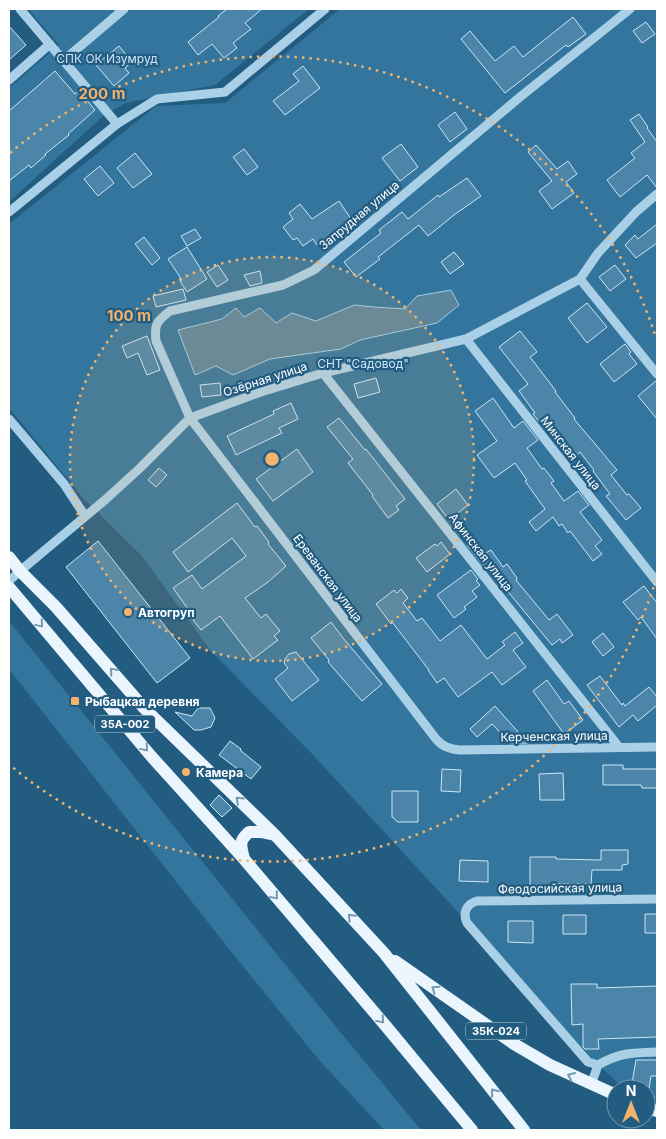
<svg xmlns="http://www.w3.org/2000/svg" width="666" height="1139" font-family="Inter,sans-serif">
<rect width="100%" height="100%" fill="#235c81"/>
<path fill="#33759c" d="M28,9H309L215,85L125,103L103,116L9,202V88L59,45Z
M340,9H657V1100L646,1096V1089H625L588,1056L492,949L314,756L211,651L141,555L83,498L9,408V224L156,106L225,103Z
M9,621L304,988L421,1130H384L319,1060L229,949L9,669Z"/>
<path fill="#5b849d" stroke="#9ecde8" d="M451,290L459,305L437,323L360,340L341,349L270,359L233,375L216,366L195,375L178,330L222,319L236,308L244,317L260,308L276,323L292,313L316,321L354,305L374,307L405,309L417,296Z"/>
<path fill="#4b86aa" stroke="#cde6f6" d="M227,9H262L245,23L251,29L233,43L237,48L224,58L212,44L198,55L188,42L219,17L218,16Z
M573,17L586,34L568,47L566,45L505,93L461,39L470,31L495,61L514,46L523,57Z
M646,22L655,34L642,43L633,31Z
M9,26L26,45L9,60Z
M119,46L132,62L125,68L129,73L114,86L96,65Z
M303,66L320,88L285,115L273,101L299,81L293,74Z
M55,71L75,94L79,91L95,110L68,134L69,135L45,154L46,155L31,168L29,165L9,181V111Z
M455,112L467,129L450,142L438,125Z
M639,114L648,127L647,128L657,142V188L647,175L620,197L607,180L635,158L631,153L645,142L630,120Z
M401,144L418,167L400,181L382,158Z
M536,145L557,169L568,161L577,174L566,182L574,193L552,209L539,191L552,181L528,152Z
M244,149L258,167L247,175L233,157Z
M135,153L152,174L133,188L117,168Z
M100,166L114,183L98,196L84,179Z
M467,178L481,196L454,215L428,236L419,225L378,257L380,259L356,277L344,262L381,233L379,230L402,212L408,219L438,195L439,197Z
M339,201L353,222L333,235L332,234L317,245L313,239L303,246L297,238L293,240L283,227L293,219L289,213L300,204L312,219Z
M657,224V243L636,258L625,245L635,235L638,239Z
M195,229L201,238L187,246L181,236Z
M144,237L160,258L152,265L135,244Z
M187,247L207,279L187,292L180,281L182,280L168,259Z
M454,252L464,264L450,274L441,262Z
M218,265L228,280L217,287L207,272Z
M615,265L626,279L610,291L599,277Z
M260,271L262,283L250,286L244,275Z
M183,289L186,300L156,307L153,296Z
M587,303L607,327L587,343L568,318Z
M520,331L537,352L530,357L556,391L555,392L575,418L574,419L617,470L611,475L627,495L629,494L641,508L626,520L606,496L610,494L593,471L594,470L580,452L575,456L552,430L548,433L533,414L535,413L519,391L528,384L499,347Z
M147,336L160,370L147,375L138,353L127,358L122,346Z
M625,344L631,352L629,354L637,364L614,382L600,364Z
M376,378L380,392L358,398L354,384Z
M657,380V419L638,396Z
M220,383L221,395L202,397L200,385Z
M493,398L514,428L523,421L538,440L527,448L542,469L544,468L554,481L551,483L564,501L578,491L589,505L580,512L602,540L595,546L602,554L593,561L570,531L568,533L562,524L559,526L553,517L536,531L529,522L545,509L525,481L527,480L515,463L494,478L477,455L497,441L475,411Z
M291,403L298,419L279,428L282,433L236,455L227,436L274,414L273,411Z
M339,418L365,450L366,449L405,499L396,506L399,510L388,518L372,496L373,495L348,463L353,459L327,427Z
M297,449L313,472L273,501L256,479Z
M159,468L167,475L156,487L148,480Z
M456,489L468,505L449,520L437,504Z
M237,503L255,527L257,526L269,542L268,544L286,566L268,582L245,598L261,618L266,614L280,631L274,636L278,640L253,659L220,616L201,630L193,620L195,619L173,588L192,575L202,589L246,556L232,538L188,572L173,552Z
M475,539L486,553L491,550L503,567L507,564L517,578L516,580L549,620L557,614L573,635L562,643L560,639L552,645L490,570L488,571L467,545Z
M98,541L190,658L157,683L66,567Z
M441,542L450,554L427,572L416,558L435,544L437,546Z
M471,570L478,579L476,581L480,585L472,591L477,597L464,607L466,609L454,618L437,595Z
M644,586L657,603V639L641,617L638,620L623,602Z
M401,589L408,598L403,603L417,621L422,618L440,641L461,625L487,659L505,645L502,642L515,632L523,643L513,650L526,667L502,685L492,672L458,697L444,678L437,683L428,670H429L392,622L391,624L376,604L394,590L397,593Z
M331,622L343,638L382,684L362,701L328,662L329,660L311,638Z
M603,633L614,647L603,656L592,642Z
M296,652L319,680L292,701L275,679L288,668L284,663L285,659L289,654Z
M600,676L622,705L623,703L625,706L649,687L657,697V705L638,721L633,715L619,727L587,685Z
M547,680L564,704L569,701L583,720L564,734L533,691Z
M495,706L528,743H510L492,724L477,737L470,729Z
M198,708H210L215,718L211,727L201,730H194L175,712L192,716Z
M230,741L241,749L240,750L261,767L251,779L219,755Z
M603,765H623V769H657V788H642L641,785H603Z
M442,769L461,770L460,792L441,791Z
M563,773L564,800H540L539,774Z
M392,791H418V822H398L392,817Z
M219,795L232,808L222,817L210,805Z
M601,850H628V864L622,865V870H592L591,884H556L555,892L530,891V857H556V859L601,860Z
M460,860L488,861V882L459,881Z
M645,914H657V933H645Z
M563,915H586V934H563Z
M508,921H533V943L508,942Z
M571,984H597V988L657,986V1037L598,1039L599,1049H585L583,1047V1024L572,1025Z
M636,1060H657V1076H651L649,1089H631Z"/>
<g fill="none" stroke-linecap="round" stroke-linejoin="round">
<path stroke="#aad0e7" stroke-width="9" d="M630,9L520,97L314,270L283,285L170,311C157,321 154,324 156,341L190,418L436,739C443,747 450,749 460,750L657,747
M64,60L124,9
M9,80L50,44
M117,124L157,99L225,92L325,9
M9,212L117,124L20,9
M580,279L657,374
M466,339L657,582
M323,373L619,747
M9,419L64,484L85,516
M9,581L20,571L105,500L140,468L190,418L261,392L323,373L466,339L580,279L598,253L636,212L657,194
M598,1065L588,1062L467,923C462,912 467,904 477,901L657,899
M598,1065C621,1052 632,1053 657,1052
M591,1085L598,1065"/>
<path stroke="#ebf5fd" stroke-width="12" d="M9,557L20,571L56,607L144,708L275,835L384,953L524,1130
M9,587L151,756L244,859L385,1025L472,1130
M244,859C241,845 238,842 249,832H261L275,835
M395,961L514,1044L550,1065L616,1095
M646,1107L657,1111"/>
</g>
<defs><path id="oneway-chevron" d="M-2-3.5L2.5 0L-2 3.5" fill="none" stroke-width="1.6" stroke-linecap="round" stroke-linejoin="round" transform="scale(1.25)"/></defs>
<g stroke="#7399b3">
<use href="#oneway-chevron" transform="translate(40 624) rotate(50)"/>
<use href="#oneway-chevron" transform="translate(113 671) rotate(-131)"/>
<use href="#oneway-chevron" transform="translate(145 748) rotate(50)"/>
<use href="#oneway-chevron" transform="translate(239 800) rotate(-136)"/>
<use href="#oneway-chevron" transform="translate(275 896) rotate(49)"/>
<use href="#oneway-chevron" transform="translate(351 917) rotate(-133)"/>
<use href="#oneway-chevron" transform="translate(435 989) rotate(-145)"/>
<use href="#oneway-chevron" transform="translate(381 1020) rotate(50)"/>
<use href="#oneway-chevron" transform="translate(571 1076) rotate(-155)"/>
<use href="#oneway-chevron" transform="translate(494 1092) rotate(-128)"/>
</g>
<circle cx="272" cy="459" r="202" fill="#f2b46d" fill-opacity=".12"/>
<g fill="none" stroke="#f2b46d" stroke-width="2.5" stroke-dasharray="2.5 5">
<circle cx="272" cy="459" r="202"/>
<path d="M656 580A403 403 0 0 1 10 765M10 153A403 403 0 0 1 656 338"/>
</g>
<g fill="#f2b46d" stroke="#235c81" stroke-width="2">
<circle cx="128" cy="612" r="5"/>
<rect x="70" y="696" width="10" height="10" rx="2.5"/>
<circle cx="186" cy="772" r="5"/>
</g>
<g text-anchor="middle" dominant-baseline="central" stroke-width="4.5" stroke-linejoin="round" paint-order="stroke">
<g fill="#235c81" stroke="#bdced9" stroke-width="1">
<rect x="95" y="715.5" width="60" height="17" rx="4"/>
<rect x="466" y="1022.5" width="60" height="17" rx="4"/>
</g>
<g font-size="11" font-weight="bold" fill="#fff">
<text x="125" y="724">35А-002</text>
<text x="496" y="1031">35К-024</text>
</g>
<g font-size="12" fill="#cde6f6" stroke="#235c81">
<text x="107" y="58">СПК ОК Изумруд</text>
<text x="363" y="363">СНТ "Садовод"</text>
</g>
<g font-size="12" fill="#fff" stroke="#235c81">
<text transform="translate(359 215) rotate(-40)">Запрудная улица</text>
<text transform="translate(265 379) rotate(-18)">Озёрная улица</text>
<text transform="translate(571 453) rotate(52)">Минская улица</text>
<text transform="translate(481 552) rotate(52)">Афинская улица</text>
<text transform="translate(328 578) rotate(53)">Ереванская улица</text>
<text transform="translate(554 736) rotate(-1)">Керченская улица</text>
<text transform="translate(560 888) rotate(-1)">Феодосийская улица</text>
</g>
<g font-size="12" font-weight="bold" fill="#fff" stroke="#235c81" text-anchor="start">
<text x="138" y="612">Автогруп</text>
<text x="85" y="701">Рыбацкая деревня</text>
<text x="196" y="772">Камера</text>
</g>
</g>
<circle cx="272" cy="459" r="8" fill="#f2b46d" stroke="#235c81" stroke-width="2.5"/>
<g font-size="15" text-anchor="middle" font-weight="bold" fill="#f2b46d" stroke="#235c81" stroke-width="4.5" stroke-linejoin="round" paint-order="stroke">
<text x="102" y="99">200 m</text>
<text x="129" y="321">100 m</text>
</g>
<rect width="666" height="1139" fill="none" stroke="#ffffff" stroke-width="20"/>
<g transform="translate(631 1104)"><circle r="24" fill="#235c81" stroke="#7b9db3"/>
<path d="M0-4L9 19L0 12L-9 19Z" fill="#f2b46d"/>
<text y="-8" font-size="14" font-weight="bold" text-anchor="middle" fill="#ffffff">N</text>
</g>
</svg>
